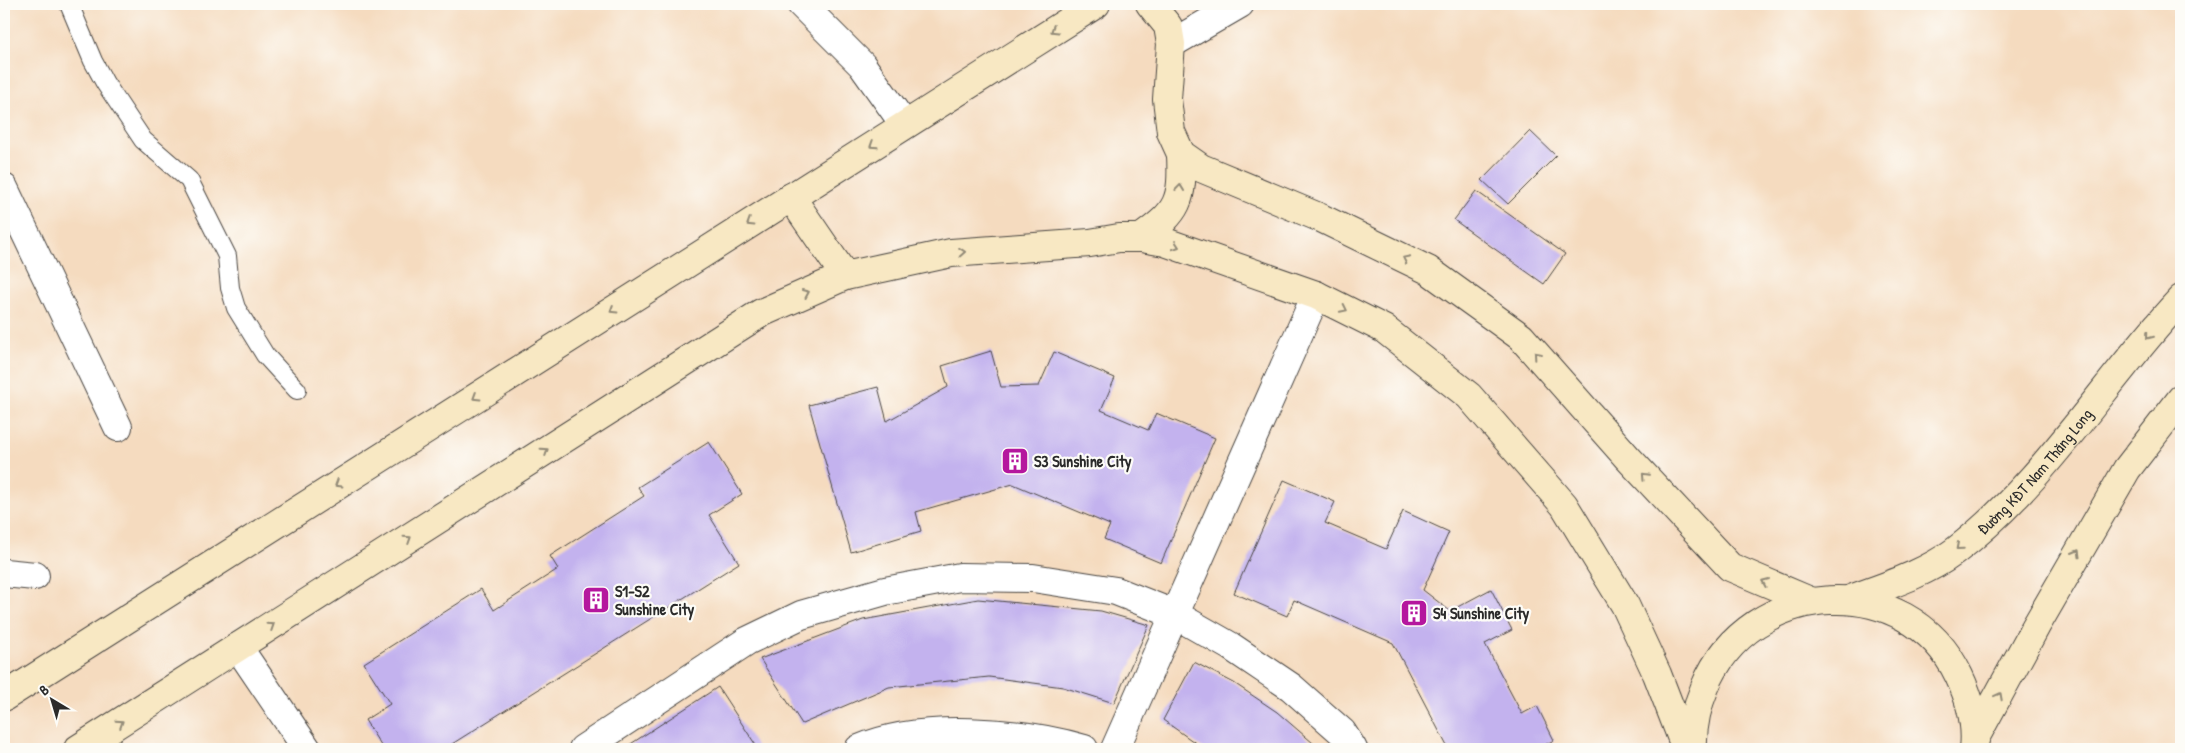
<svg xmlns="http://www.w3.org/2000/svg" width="2185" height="753" font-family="'Patrick Hand',sans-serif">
<rect width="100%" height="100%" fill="#fdfcf7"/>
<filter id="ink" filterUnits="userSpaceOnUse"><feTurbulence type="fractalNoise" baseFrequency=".02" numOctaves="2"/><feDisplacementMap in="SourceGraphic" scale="10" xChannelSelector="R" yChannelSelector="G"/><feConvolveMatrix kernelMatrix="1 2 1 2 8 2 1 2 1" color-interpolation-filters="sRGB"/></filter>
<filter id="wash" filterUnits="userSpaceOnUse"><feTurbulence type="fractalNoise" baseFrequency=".0096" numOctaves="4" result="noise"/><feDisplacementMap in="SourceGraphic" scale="20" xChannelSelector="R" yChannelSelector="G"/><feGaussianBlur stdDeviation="1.12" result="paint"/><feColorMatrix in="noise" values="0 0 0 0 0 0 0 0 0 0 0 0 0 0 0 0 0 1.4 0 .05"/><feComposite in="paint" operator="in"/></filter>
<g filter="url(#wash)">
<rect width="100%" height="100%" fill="#f5dbbf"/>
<g id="blocks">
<path fill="#c3b2ee" d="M1530,131L1556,156L1508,204L1482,180Z
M1476,191L1565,254L1544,284L1454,220Z
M991,351L1001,387L1039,386L1054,352L1115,378L1101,410L1148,430L1156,413L1215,438L1161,563L1104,539L1110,525L1013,484L916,512L921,531L851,552L809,405L878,387L887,421L948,387L942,366Z
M709,442L742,494L709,515L739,563L444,749H383L365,720L390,704L364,663L481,589L494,610L558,569L550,556L644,496L638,487Z
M1284,480L1335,502L1325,523L1386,549L1403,511L1449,532L1423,590L1450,611L1491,589L1512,630L1485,644L1522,714L1537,706L1554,740L1537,749H1445L1448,748L1393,643L1294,600L1287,616L1234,593Z
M978,599L1101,611L1149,625L1114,703L1063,687L989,677L889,687L802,724L760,659L863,620Z
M1194,662L1234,683L1277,712L1320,749H1204L1163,720Z
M718,687L757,747L754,749H623Z"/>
</g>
</g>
<g filter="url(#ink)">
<use href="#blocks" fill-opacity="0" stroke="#494541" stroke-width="1"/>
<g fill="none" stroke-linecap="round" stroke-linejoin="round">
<g stroke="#494541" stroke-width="20">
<path id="lane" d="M69,4L93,61L105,83L143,140L189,180L227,256L230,288L236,308L265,355L297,390"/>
</g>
<g stroke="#494541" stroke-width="30">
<path id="street" d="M801,4L862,65L904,124
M1171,44L1240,4
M4,188L118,427
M4,573L35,576
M238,647L307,749
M583,749L747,641L801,615L885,591L960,577L1033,578L1116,591L1174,614L1230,646L1291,687L1342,732L1353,749
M859,749C920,722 1022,731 1084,749
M1115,749L1316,295"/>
</g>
<g stroke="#494541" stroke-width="30">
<g id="secondary">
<path d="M1150,4L1168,26L1171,44L1167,99L1171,132L1181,154L1201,168L1321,218L1428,270L1521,337L1627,457L1730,567L1810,601"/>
<path d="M791,197L845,276"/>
<path d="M1141,238C1179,211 1183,201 1181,154"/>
<path id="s1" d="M1851,599C1885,586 1923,575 1954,552C2044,484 2104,381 2181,299"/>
<path d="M4,697L1096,4"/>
<path d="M1975,738L2036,626L2127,469L2181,399"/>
<path d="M78,749L761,313L845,276L951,253L1090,243L1119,238H1141L1165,242L1316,295L1384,329L1469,396L1564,505L1625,605L1657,674L1686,749"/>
<path d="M1693,749C1692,728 1697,706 1705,687C1749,578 1908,568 1959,676C1970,699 1977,724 1974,749"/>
</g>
</g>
<use href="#lane" stroke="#fff" stroke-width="18"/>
<use href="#street" stroke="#fff" stroke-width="28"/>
<use href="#secondary" stroke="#f8e8c3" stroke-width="28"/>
</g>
<defs><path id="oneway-chevron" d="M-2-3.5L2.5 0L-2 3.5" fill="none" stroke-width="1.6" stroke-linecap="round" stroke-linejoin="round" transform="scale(1.25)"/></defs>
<g stroke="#928a77">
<use href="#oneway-chevron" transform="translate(1054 30) rotate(148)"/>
<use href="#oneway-chevron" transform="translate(873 145) rotate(147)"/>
<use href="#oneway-chevron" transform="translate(1180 188) rotate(-84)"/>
<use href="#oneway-chevron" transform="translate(750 223) rotate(148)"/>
<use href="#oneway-chevron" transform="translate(1176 246) rotate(19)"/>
<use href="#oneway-chevron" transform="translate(962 252) rotate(-4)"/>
<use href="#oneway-chevron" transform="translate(1406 259) rotate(-154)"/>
<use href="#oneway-chevron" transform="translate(806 293) rotate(-24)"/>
<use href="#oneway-chevron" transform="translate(1344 309) rotate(26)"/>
<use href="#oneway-chevron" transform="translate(613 310) rotate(148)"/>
<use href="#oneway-chevron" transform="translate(2149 336) rotate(129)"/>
<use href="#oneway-chevron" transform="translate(1537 355) rotate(-131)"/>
<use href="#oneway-chevron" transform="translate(476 397) rotate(148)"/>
<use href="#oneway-chevron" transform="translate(545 451) rotate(-33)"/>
<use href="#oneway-chevron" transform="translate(1645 476) rotate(-133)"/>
<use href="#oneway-chevron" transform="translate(338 484) rotate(148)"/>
<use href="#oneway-chevron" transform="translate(408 539) rotate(-33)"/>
<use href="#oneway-chevron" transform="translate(1959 547) rotate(139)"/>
<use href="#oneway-chevron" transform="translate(2077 553) rotate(-60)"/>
<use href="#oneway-chevron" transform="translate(1765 582) rotate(-157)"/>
<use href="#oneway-chevron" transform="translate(271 626) rotate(-33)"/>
<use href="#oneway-chevron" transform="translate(1999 696) rotate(-62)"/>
<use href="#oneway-chevron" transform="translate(120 723) rotate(-33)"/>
</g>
</g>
<defs>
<g id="building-square" transform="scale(1.4375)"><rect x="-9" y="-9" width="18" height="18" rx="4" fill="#b5179e" stroke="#fdfcf7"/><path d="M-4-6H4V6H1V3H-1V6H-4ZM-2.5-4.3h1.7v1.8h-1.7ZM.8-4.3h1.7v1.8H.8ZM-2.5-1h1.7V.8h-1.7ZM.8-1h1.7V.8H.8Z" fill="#fff"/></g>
</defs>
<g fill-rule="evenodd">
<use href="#building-square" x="1015" y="461"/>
<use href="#building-square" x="596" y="600"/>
<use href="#building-square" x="1414" y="613"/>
</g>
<g text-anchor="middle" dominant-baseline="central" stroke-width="4.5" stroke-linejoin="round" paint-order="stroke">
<g font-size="16" font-weight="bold" fill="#2b2b2b" stroke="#fdfcf7" text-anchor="start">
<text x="1034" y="461">S3 Sunshine City</text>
<text x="615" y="591">S1-S2<tspan x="615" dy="18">Sunshine City</tspan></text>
<text x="1433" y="613">S4 Sunshine City</text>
</g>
<g font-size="16" fill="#2b2b2b" stroke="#fdfcf7">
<text stroke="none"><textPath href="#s1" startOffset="228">Đường KĐT Nam Thăng Long</textPath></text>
</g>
</g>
<rect width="2185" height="753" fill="none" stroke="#fdfcf7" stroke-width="20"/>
<g transform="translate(52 700) rotate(322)" stroke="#fdfcf7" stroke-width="4" paint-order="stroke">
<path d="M0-4L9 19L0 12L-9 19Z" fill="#2b2b2b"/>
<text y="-8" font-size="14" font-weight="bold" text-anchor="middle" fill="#2b2b2b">B</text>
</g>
</svg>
